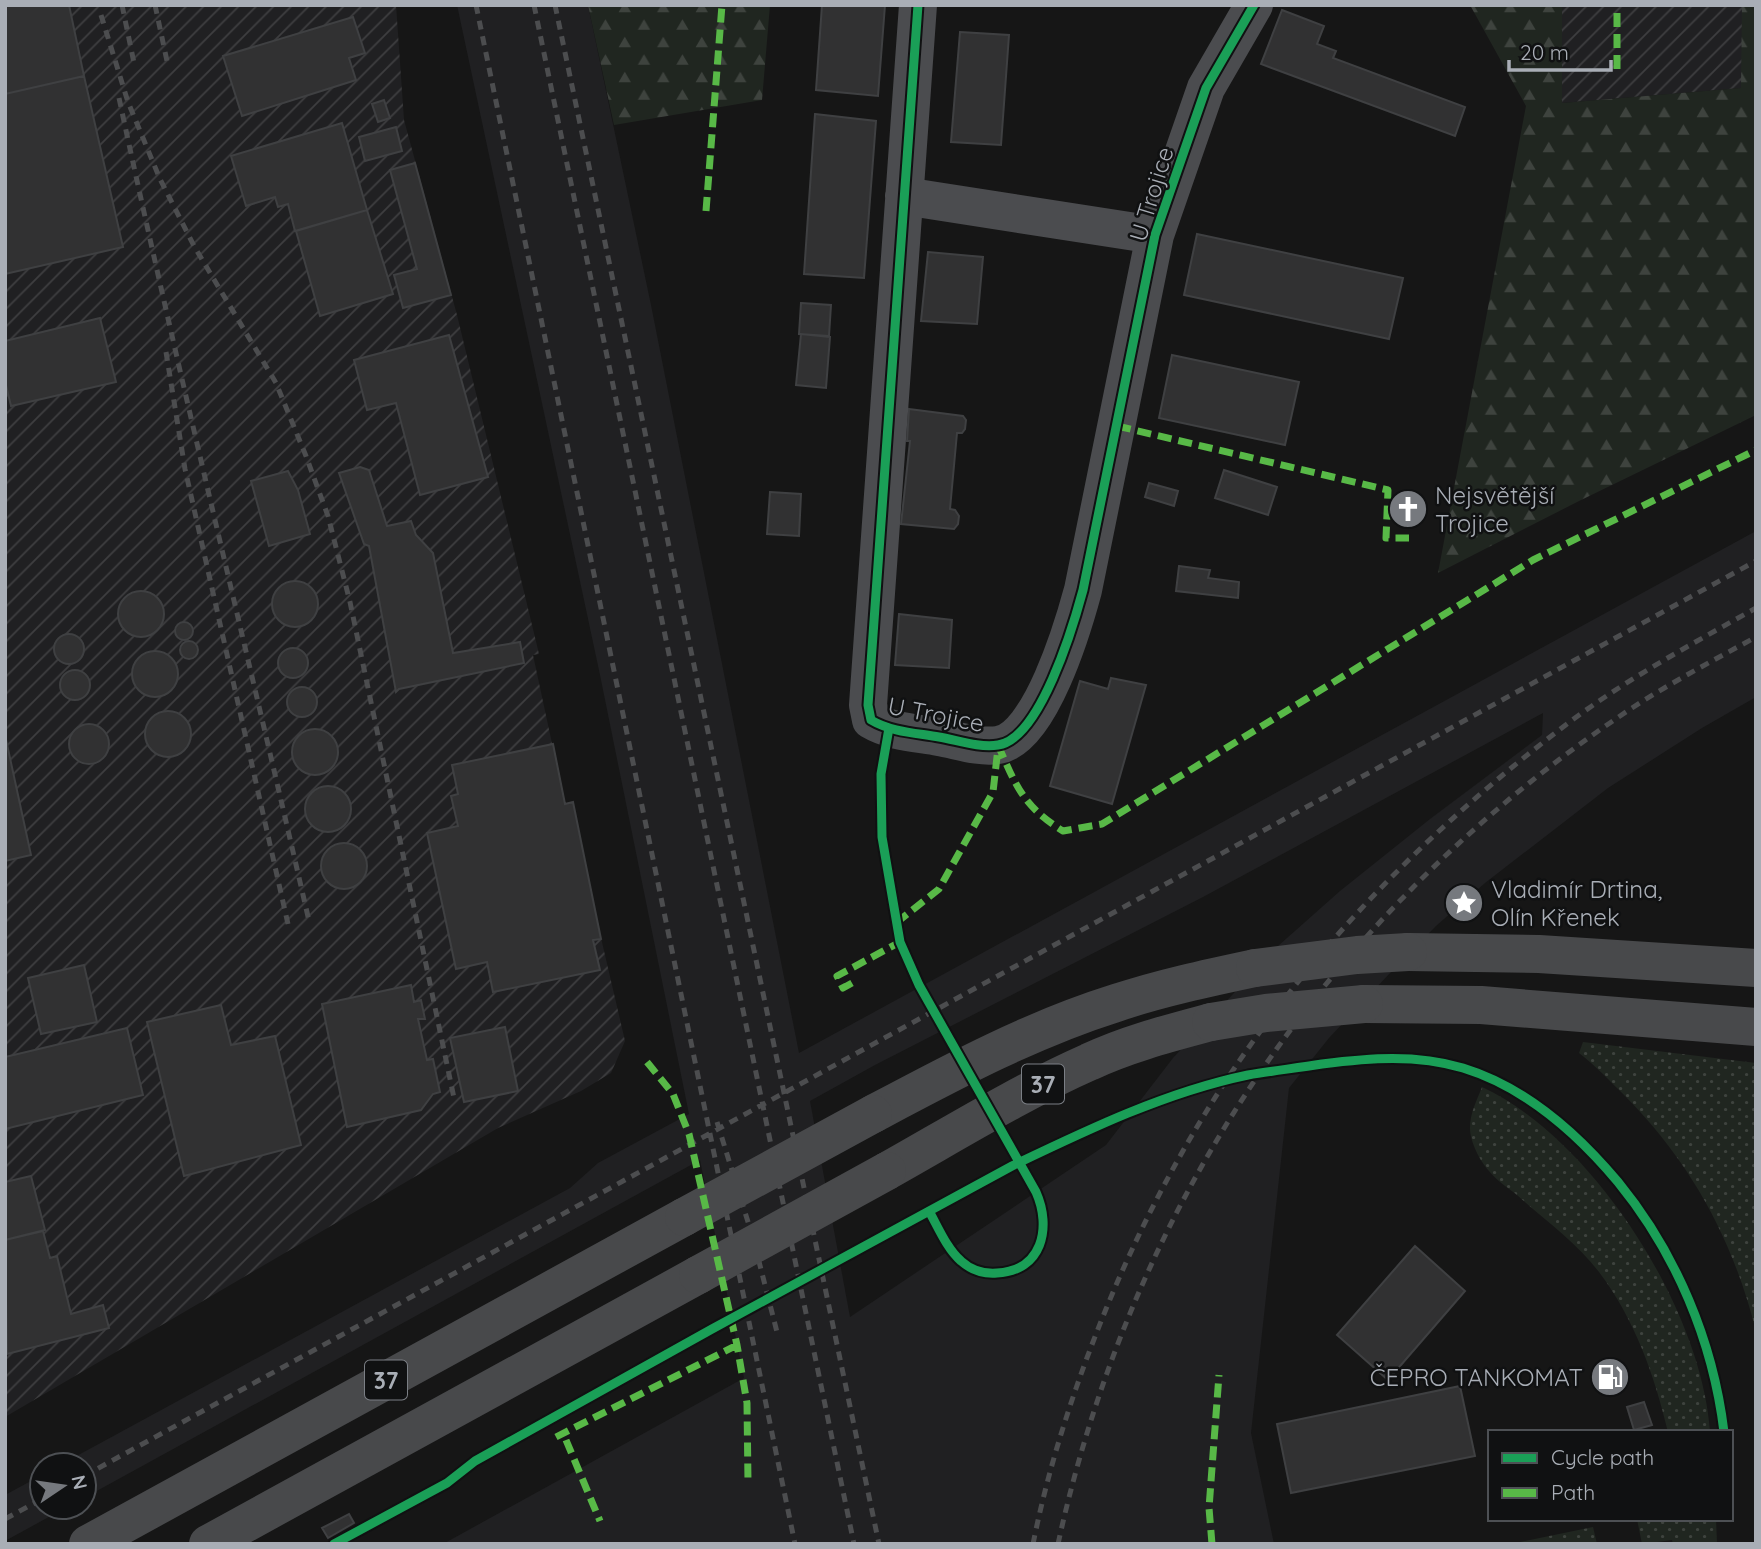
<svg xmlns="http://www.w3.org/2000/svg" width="1761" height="1549" font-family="Quicksand,sans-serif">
<defs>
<pattern id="industrial-furrows" width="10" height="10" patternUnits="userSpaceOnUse" patternTransform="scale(1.75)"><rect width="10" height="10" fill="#202022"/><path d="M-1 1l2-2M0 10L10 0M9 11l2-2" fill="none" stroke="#3e3e40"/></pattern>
<pattern id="grass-dots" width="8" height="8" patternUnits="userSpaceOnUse" patternTransform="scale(1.75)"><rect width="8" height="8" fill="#202620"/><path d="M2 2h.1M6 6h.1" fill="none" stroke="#3e433e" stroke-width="1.8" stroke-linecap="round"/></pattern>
<pattern id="forest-firs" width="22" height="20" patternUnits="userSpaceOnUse" patternTransform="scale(1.75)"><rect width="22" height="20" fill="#202620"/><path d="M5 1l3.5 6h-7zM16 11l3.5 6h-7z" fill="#3e433e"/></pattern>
</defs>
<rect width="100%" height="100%" fill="#161616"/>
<path fill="#202022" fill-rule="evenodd" d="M457,5H588L651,305L799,1053L1756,531V697L1702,728L1608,788L1485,883L1436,926L1391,972L1329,1038L1289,1088L1251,1433L1274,1544H443L744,1378L700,1160L84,1498V1465H60L570,1188L598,1163L689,1114L600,675ZM1543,713L1542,735L1430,819L1340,891L1278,946L1173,1058L1106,1145L850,1317L810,1101L875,1065L1203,897Z
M42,1475V1507H67L5,1541V1495Z"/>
<path fill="url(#industrial-furrows)" d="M5,5H396L404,120L457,315L539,654L533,655L565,804L573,802L601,938L625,1041L611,1073L581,1091L498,1128L5,1417Z
M1562,5H1742V88L1561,103Z"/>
<path fill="url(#grass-dots)" d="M1583,1042L1756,1063V1331C1733,1240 1692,1164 1626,1097C1611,1082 1596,1066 1579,1053Z
M1482,1087C1594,1139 1702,1310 1710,1432H1668C1654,1374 1635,1320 1599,1272C1576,1242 1545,1220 1517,1195C1508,1188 1496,1180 1489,1171C1480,1161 1470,1142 1470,1128C1470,1113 1477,1100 1482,1087Z
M1637,1519H1716L1717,1544H1673L1672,1540L1642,1544Z
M1593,1527L1597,1544H1510Z"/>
<path fill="url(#forest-firs)" d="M588,5H770L762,100L614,125Z
M1470,5H1562V103L1741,88L1742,5H1756V415L1579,501L1438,573L1526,106Z"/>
<path fill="#313132" stroke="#3f4042" stroke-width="2" d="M5,5H69L84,76L5,94Z
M822,5H885L878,96L816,90Z
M1282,10L1324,26L1317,44L1336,51L1333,58L1465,107L1455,136L1261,64Z
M353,17L365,53L349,58L356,80L242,116L223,56Z
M960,32L1009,35L1001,145L951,142Z
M84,76L123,247L5,274V94Z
M384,100L390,118L378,122L372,104Z
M815,114L876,121L864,278L804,274Z
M342,123L367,210L295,231L288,204L278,207L275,197L246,206L231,156Z
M396,127L402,151L365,161L359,137Z
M415,163L451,295L403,308L394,275L417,269L390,170Z
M367,210L393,294L320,316L296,231Z
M1197,234L1403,278L1389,339L1184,295Z
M928,252L983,257L977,324L921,321Z
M801,303L831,305L829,336L799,334Z
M100,318L116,382L11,406L5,381V341Z
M801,334L830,337L826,388L796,385Z
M449,335L488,477L420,495L396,403L367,410L354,360Z
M1172,355L1299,382L1285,445L1159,418Z
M909,409L963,416L966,420L965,429L962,433H957L950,509L955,510L959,516L958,524L954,529L901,524L910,441H907Z
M360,467L369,470L387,526L411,521L416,535L433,553L453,653L520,642L524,663L399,689L396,692L369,546L364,544L339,473Z
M1224,470L1277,487L1268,515L1215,498Z
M288,471L298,490L310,534L269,546L251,481Z
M1149,483L1178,491L1174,506L1145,497Z
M770,492L801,494L799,536L767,534Z
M1397,495L1419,496L1418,524L1396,523Z
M1179,566L1210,570L1208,578L1239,582L1238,598L1176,591Z
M272 604a23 23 0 1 1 46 0a23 23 0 1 1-46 0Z
M118 614a23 23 0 1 1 46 0a23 23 0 1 1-46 0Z
M899,614L952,620L949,668L895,665Z
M175 631a9 9 0 1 1 18 0a9 9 0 1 1-18 0Z
M54 649a15 15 0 1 1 30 0a15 15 0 1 1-30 0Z
M180 650a9 9 0 1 1 18 0a9 9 0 1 1-18 0Z
M278 663a15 15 0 1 1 30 0a15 15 0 1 1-30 0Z
M132 674a23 23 0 1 1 46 0a23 23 0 1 1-46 0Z
M60 685a15 15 0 1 1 30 0a15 15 0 1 1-30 0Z
M1111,678L1146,685L1112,804L1050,786L1080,681L1108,689Z
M287 702a15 15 0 1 1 30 0a15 15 0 1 1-30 0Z
M145 734a23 23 0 1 1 46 0a23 23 0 1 1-46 0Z
M69 744a20 20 0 1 1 40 0a20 20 0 1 1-40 0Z
M292 752a23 23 0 1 1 46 0a23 23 0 1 1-46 0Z
M5,735L31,855L5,861Z
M553,744L565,804L573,802L601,939L593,940L600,970L493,992L487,962L456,969L427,833L458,826L451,796L458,794L452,765Z
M305 809a23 23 0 1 1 46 0a23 23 0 1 1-46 0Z
M321 866a23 23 0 1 1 46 0a23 23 0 1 1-46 0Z
M84,965L97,1022L41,1034L28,978Z
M411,985L414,1002L421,1000L425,1019H418L427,1060L433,1059L440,1092L433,1094L421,1110L347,1127L322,1004Z
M221,1005L231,1045L275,1036L301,1145L184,1176L147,1022Z
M505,1027L518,1091L464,1102L450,1038Z
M127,1028L143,1095L5,1129V1057Z
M31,1176L45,1230L5,1240V1182Z
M43,1231L50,1258L57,1256L71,1314L103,1305L109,1328L7,1354L5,1240Z
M1415,1246L1465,1291L1388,1380L1337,1335Z
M1460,1386L1475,1456L1291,1493L1277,1424Z
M1644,1402L1652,1425L1634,1430L1627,1407Z
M349,1514L354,1523L328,1538L322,1528Z"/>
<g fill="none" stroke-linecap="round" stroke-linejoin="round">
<path stroke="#4b4c4f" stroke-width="38" d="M918,5L868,705L871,720C891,732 917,733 939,737C957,740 979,748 998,745C1040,739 1073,627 1083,590L1155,235L1206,88L1254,5
M904,196L1155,235"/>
<path stroke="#48494b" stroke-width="38" d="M1408,952L1539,954L1756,968
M1364,1004L1481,1005L1756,1027
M873,1114C952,1072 1030,1030 1116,1003C1161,988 1208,978 1255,968
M887,1171C953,1134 1019,1093 1089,1062C1127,1044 1170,1033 1211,1022
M88,1544L684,1217
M208,1544L698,1275"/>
<path stroke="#4c4d4f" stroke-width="5" stroke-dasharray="9 7" stroke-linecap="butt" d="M122,5L134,63
M155,5L167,61
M476,5L795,1544
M534,5L854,1544
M555,5L879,1544
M101,15L128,102L160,179L194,246L276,383L306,456L328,516L350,602L454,1098
M119,98C178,373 246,646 309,921
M166,352L185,469L288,924
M717,1122L753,1238L777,1332
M84,1476L1756,561
M5,1519L42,1499
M1033,1544C1049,1464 1075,1385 1106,1309C1205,1068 1356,885 1563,727C1623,681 1690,645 1756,608
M1058,1544C1134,1196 1336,904 1632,708C1672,682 1714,660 1756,637"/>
<path stroke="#48494b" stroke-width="38" d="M1255,968L1357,955L1408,952
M1211,1022L1266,1013L1364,1004
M684,1217L873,1114
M698,1275L887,1171"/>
<path stroke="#58b947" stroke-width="7" stroke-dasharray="14 7" stroke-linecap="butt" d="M1617,69V5
M706,211L722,5
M1117,426L1388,490L1386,538H1409
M998,745C1016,786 1023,806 1063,831L1102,824L1533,560L1756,450
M896,923L939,889L993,792L998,748
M852,983L843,988L837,976L900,942
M647,1062L673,1094L689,1134L737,1345L747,1403L748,1482
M556,1437L737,1345
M566,1440L600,1521
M1212,1544L1209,1508L1219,1375"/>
<g stroke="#101112" stroke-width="13">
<path id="cycleway" d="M918,5L868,705L871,720C891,732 917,733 939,737C957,740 979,748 998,745C1040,739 1073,627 1083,590L1155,235L1206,88L1254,5
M889,728L881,774L882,837L900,942L919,985L1036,1192C1052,1228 1042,1271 997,1273C984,1274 971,1270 961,1261C947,1249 938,1227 929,1211
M334,1544L447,1483L475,1461L712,1329L1012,1166C1087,1130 1166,1092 1248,1075C1272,1071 1297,1068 1322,1064C1369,1058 1416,1054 1463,1068C1525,1087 1577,1133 1618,1182C1676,1253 1713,1341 1724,1432"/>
</g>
<use href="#cycleway" stroke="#1a9f57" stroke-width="9"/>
</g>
<defs>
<g id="church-disc" transform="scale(2.0125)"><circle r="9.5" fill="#76797e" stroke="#101112"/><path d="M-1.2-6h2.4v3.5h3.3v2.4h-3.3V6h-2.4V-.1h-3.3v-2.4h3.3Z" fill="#fff"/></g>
<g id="sight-disc" transform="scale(2.0125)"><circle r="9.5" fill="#76797e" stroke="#101112"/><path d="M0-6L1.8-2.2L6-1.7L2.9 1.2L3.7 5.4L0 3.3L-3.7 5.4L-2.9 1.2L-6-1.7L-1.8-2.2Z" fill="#fff"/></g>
<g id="fuel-disc" transform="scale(2.0125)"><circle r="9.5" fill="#76797e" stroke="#101112"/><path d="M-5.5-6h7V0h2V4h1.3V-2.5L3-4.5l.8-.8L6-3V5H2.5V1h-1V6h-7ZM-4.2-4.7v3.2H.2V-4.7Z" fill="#fff"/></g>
</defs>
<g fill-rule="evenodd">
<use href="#church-disc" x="1408" y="509"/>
<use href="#sight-disc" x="1464" y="903"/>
<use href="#fuel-disc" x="1610" y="1377"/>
</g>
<g text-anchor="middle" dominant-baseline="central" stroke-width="5" stroke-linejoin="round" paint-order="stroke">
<g fill="#101112" stroke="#7b7f85" stroke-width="2">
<rect x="1022" y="1064.5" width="42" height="39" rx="5"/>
<rect x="365" y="1360.5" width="42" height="39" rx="5"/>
</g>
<g font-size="23" font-weight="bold" fill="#a9aeb6">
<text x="1043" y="1084">37</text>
<text x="386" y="1380">37</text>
</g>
<g font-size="24" fill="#a9aeb6" stroke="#101112">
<text transform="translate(1151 194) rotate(-73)">U Trojice</text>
<text transform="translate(936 714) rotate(11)">U Trojice</text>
</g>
<g font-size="24" fill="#a9aeb6" stroke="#101112" text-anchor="start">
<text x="1435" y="495">Nejsvětější<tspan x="1435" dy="28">Trojice</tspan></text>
<text x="1491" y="889">Vladimír Drtina,<tspan x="1491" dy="28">Olín Křenek</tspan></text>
<text x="1583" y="1377" text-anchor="end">ČEPRO TANKOMAT</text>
</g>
</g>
<rect width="1761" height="1549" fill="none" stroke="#a9aeb6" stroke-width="14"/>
<rect x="1488" y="1430" width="245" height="91" fill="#101112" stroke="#4d5054" stroke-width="2"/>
<rect x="1502" y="1453" width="35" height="10" fill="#1a9f57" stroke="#4d5054" stroke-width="2"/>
<text x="1551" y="1465" font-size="21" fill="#a9aeb6">Cycle path</text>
<rect x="1502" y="1488" width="35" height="10" fill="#58b947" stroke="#4d5054" stroke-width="2"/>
<text x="1551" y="1500" font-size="21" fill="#a9aeb6">Path</text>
<g transform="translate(63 1486) rotate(77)"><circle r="33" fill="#101112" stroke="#4d5054" stroke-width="2"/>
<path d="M0-5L12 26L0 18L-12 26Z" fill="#76797e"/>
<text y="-10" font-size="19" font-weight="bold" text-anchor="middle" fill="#a9aeb6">N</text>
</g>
<path d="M1509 60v10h102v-10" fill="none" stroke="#a9aeb6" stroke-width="3.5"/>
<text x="1520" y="60" font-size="21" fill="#a9aeb6" stroke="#101112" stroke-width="5" paint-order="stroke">20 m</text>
</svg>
